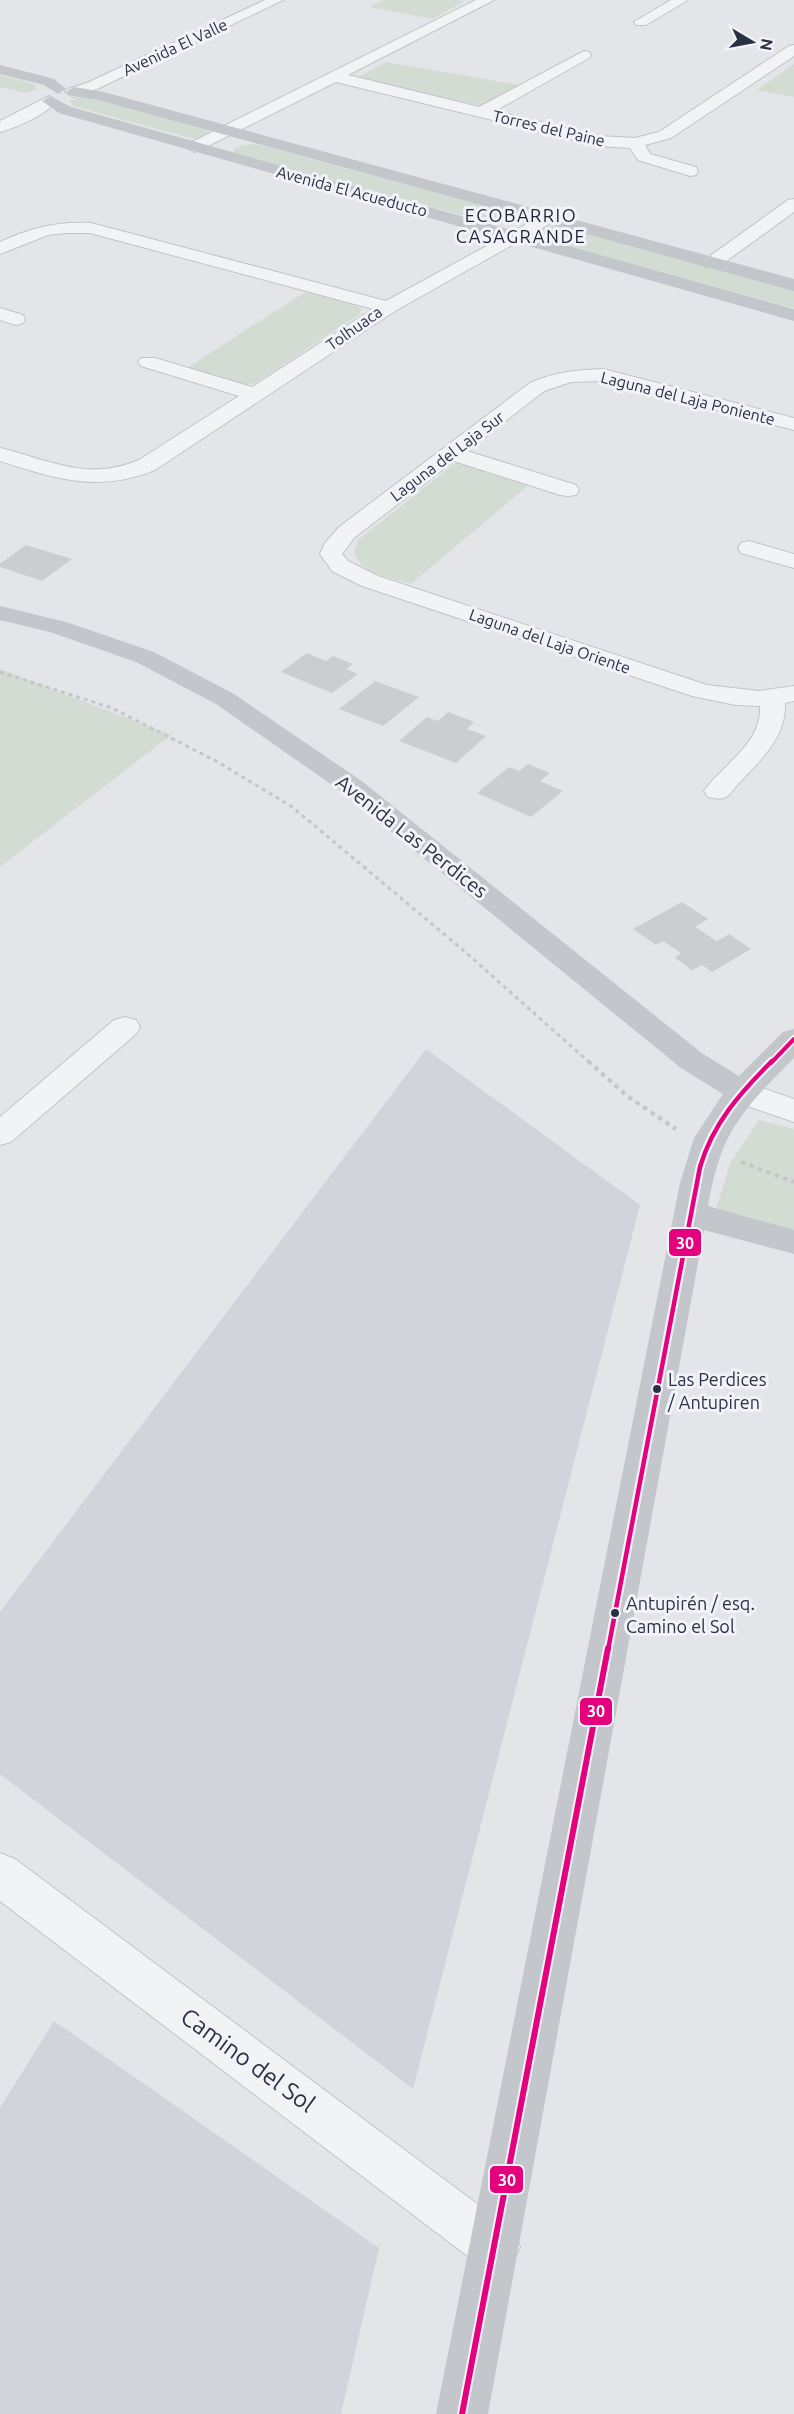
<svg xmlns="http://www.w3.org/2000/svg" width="794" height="2414" font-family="Ubuntu,sans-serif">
<rect width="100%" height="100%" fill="#e3e5e8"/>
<path fill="#d1d4db" d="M426,1049L640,1205L413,2089L0,1774V1612Z
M54,2021L379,2248L341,2414H0V2108Z"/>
<path fill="#d3dcd3" d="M383,0H457L465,1L433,19L370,7Z
M386,62L518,85L482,106L355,79Z
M794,64V97L757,90Z
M0,75L34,84L37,89L27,93L0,87Z
M79,97H87L207,129L212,135L202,139L190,138L73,106L70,101Z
M256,144L510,213L512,217L502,223H491L235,153L234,149L243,145Z
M556,225L794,290V308L536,237L535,229Z
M307,291L355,304L361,309L360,314L255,383L245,385L185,369Z
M458,461L531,483L411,584C392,578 360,574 354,552L358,540Z
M0,669L171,735L0,867Z
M759,1120L794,1129V1233L715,1212L731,1162Z"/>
<path fill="#cbcdd1" d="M26,545L72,559L42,581L0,567V564Z
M307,653L326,661L333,656L353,664L346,669L358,674L332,693L281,672Z
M375,681L419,697L383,726L339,709Z
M448,712L474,722L467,729L486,736L456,763L399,741L427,717L438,721Z
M528,764L550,773L540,781L563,791L531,817L477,793L509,767L519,771Z
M682,902L708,919L695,927L717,941L729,934L751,949L712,972L702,965L692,970L675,958L681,953L663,941L656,945L633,929Z"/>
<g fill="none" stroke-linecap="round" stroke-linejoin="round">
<g stroke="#c1c3c6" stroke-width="2">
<path id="street" d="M265,0H283L97,89L73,97L65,92L68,89L87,83Z
M476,0H494L348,75L479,107L584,51L589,52L591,55L589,58L495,111L599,136L635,138L659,132L789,46L794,45V56L671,138L645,145L650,154L696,167L698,171L696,175L690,176L638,160L630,148L599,146L336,82L200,150L194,152L186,147L188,144Z
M671,0H688L646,25H636L634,22Z
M49,96L57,101C45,115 18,127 0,132V121Z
M794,199V212L718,267H706L703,263L706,259L788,200Z
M547,213L553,214L556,218L553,222L395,311L155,470C98,493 56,479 0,461V448C50,460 87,482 139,460L239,396L141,366L138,362L141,358H155L252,387L373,309L90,233H65L48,235L0,254V242C30,228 58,221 91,223L386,301Z
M0,308L23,315L25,319L23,323L16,325L0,320Z
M603,369L794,418V430L603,381L571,382L544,391L467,451L576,485L579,490L576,495L568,496L560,495L454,461L355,537L342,554L348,561L378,576L707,685L759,691L794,686V701L785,703C787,736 760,761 739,783C735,787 731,794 726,797C720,800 714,798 708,797L704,791C723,764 762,744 760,706L736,705L692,696L362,586L332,571L320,554L325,543L339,527L530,383C554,372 577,370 603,369Z
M749,541L794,554V568L741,553L738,548L741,543Z
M125,1017L136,1020L140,1027L136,1034L11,1142L0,1145V1117L114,1020Z
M744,1082L794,1099V1122L733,1101L728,1093L733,1085Z
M0,1853L15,1859L512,2230L520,2247L512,2264L495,2272L478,2264L0,1901Z"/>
</g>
<path stroke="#c4c6ca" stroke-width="3" stroke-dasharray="4 4" stroke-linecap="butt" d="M0,672L112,708L216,761L291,806L463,950L590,1063"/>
<path stroke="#c4c6ca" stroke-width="4" stroke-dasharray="4.5 4.5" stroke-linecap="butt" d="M588,1061L627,1096L676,1129
M741,1162L794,1182"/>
<use href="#street" fill="#f2f3f5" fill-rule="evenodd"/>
<path fill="#c3c6ca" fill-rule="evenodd" d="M0,65L54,79L66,89L58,94L44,85L0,74Z
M74,87L104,92L794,279V291L98,100L69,95L66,92Z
M50,96L71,107L794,309V321L59,113L42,101Z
M0,606L66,622L154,652L234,694L363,782L703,1054L739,1076L783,1032L794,1029V1058C742,1111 721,1130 708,1206L794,1230V1254L704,1230L488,2414H436L680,1183L694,1138L723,1094L681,1068L345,794L216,704L136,662L50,632L0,620Z"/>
<g stroke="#f1f3f8" stroke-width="8">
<path id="bus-1-far2" d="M771,1063L794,1039"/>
</g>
<g stroke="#f1f3f8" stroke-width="9">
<path id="bus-1-far1" d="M608,1650L700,1167C713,1123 740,1093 772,1061"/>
</g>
<g stroke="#f1f3f8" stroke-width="10">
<path id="bus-1" d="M462,2414L608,1648"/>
</g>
<use href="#bus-1-far2" stroke="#e5007d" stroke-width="4"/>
<use href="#bus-1-far1" stroke="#e5007d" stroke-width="4.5"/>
<use href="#bus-1" stroke="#e5007d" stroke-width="6"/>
</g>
<g fill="#293143" stroke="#f1f3f8" stroke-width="2">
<circle cx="657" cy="1389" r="5"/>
<circle cx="615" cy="1613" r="5"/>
</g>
<g text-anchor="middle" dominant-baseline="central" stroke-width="6" stroke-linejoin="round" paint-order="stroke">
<g font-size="16" fill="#293143" stroke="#f1f3f8">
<text transform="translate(175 47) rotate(-25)">Avenida El Valle</text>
<text transform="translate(549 128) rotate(13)">Torres del Paine</text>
<text transform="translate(352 191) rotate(15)">Avenida El Acueducto</text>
<text transform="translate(354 328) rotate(-35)">Tolhuaca</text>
<text transform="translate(688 398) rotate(14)">Laguna del Laja Poniente</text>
<text transform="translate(447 456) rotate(-37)">Laguna del Laja Sur</text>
<text transform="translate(550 641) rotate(19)">Laguna del Laja Oriente</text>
</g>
<g font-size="18" letter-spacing="1.5" fill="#1b2233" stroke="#f1f3f8">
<text x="521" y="215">ECOBARRIO<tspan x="521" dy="21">CASAGRANDE</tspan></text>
</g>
<g font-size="18" fill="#293143" stroke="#f1f3f8" text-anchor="start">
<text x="668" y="1379">Las Perdices<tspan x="668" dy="23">/ Antupiren</tspan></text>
<text x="626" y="1603">Antupirén / esq.<tspan x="626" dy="23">Camino el Sol</tspan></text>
</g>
<g font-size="20" fill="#293143" stroke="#f1f3f8">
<text transform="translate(412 836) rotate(38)">Avenida Las Perdices</text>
</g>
<g font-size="24" fill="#293143" stroke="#f1f3f8">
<text transform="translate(248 2060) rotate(36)">Camino del Sol</text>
</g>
</g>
<g stroke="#f1f3f8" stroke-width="2">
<rect x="668" y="1228" width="34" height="29" rx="6" fill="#e5007d"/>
<rect x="579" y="1697" width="34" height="29" rx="6" fill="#e5007d"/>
<rect x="489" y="2165" width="35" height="29" rx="6" fill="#e5007d"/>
</g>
<g font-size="16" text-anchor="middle" font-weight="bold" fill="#fff">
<text x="685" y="1249">30</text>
<text x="596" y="1717">30</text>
<text x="507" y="2186">30</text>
</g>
<g transform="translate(752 42) rotate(100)" stroke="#f1f3f8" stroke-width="4.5" paint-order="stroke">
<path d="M0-4.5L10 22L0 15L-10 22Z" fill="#293143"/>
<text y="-9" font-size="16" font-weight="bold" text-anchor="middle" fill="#293143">N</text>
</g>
</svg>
